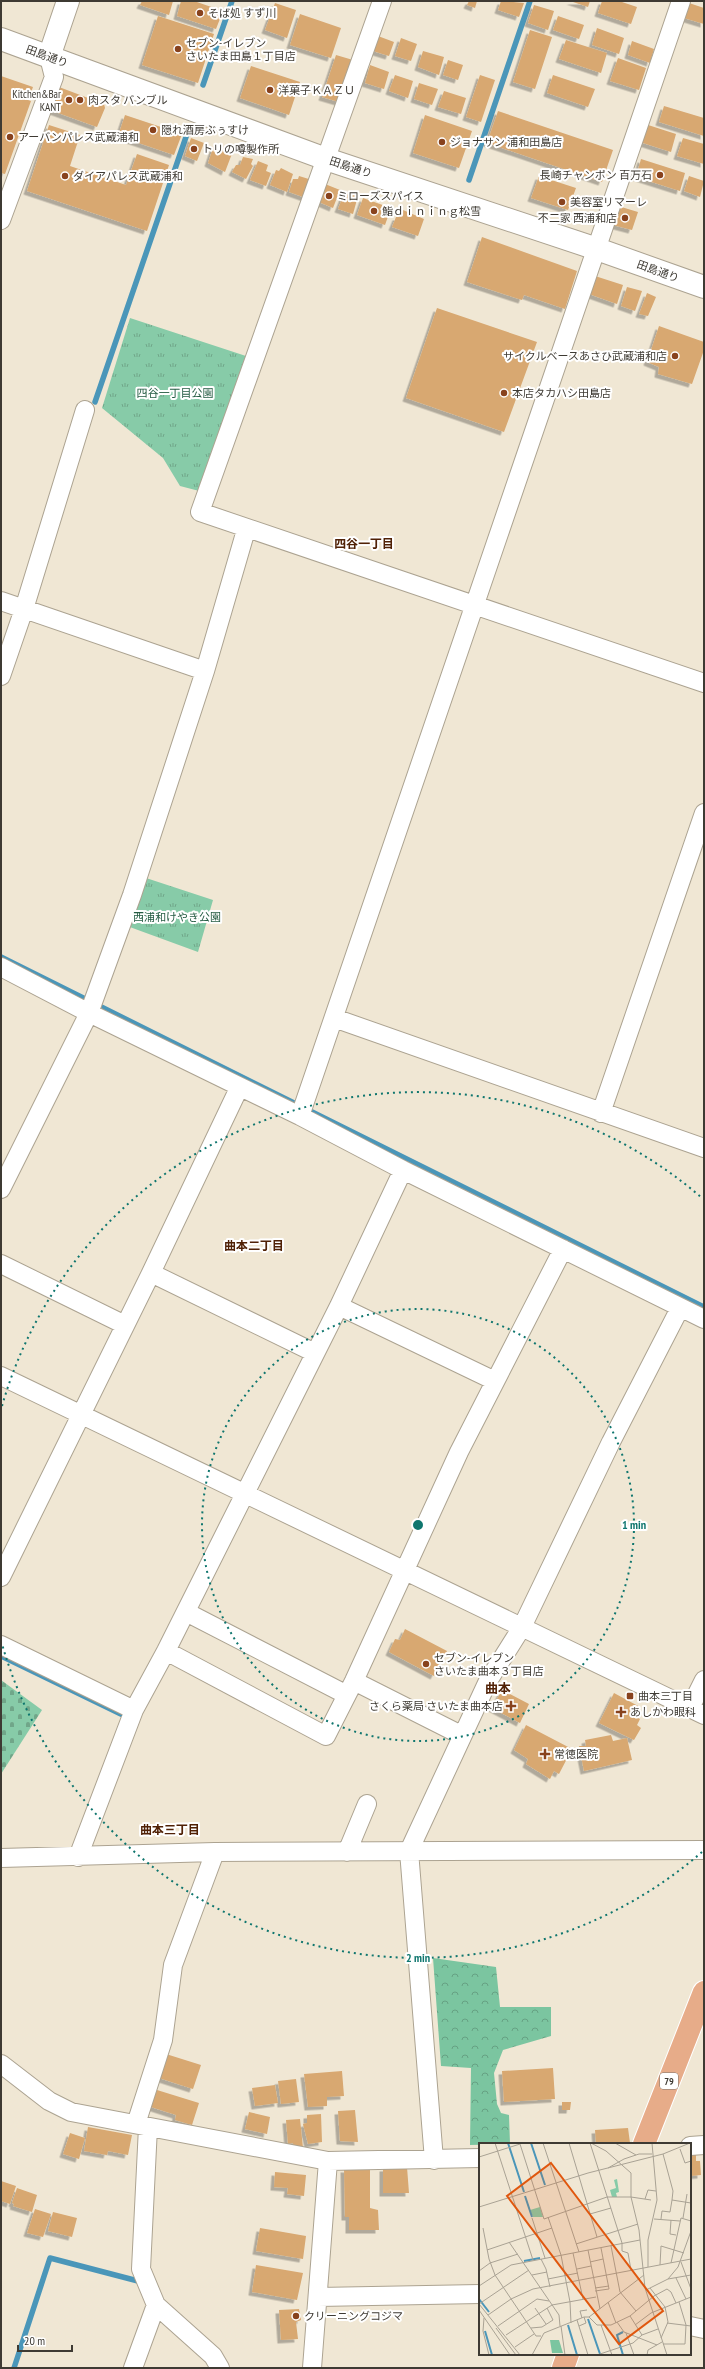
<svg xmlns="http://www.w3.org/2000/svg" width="705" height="2369" font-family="'PT Sans Narrow','Noto Sans JP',sans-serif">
<defs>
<pattern id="grass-tufts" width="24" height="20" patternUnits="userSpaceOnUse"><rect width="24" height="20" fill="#87cba8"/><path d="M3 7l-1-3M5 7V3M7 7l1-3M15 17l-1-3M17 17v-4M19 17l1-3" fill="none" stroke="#70a689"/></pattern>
<pattern id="forest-crowns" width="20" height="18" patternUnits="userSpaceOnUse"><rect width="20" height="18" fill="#7bc5a0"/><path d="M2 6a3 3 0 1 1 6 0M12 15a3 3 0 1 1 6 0" fill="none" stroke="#66a183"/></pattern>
<pattern id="cemetery-stones" width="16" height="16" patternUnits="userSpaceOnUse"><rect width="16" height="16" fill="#87cba8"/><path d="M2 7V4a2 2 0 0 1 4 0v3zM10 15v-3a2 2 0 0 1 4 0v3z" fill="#70a689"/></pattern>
<filter id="shadow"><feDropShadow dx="-3.5" dy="3.5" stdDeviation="0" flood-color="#0004"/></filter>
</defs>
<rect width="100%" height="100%" fill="#f0e7d4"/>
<path fill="url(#grass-tufts)" d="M130,318L249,357L203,492L180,486L163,458L102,408Z
M143,877L213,900L198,952L127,926Z"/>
<path fill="url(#forest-crowns)" d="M433,1958L496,1967L500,2007H551V2036L503,2050L494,2073L497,2104L501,2113L509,2115L510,2144L470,2145L471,2068L441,2066Z"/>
<path fill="url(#cemetery-stones)" d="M1,1680L42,1710L1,1774Z"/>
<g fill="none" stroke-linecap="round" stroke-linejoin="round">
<path stroke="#4a96b9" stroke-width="5.5" d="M203,85L232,1
M469,180L530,1
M95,402L187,134
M1,957L704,1307
M1,1656L127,1717
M14,2368L50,2258L138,2281"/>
</g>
<path fill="#d8a871" filter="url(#shadow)" d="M142,1H173L169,15L140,5Z
M181,1H194L223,11L216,29L177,16Z
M469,1H477L475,8L467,5Z
M501,1L524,3L519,17L498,10Z
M570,1H590L588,7Z
M602,1H619L637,7L631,24L598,13Z
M275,3L296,10L287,38L265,30Z
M689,3L704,8V24L684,18Z
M534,5L554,11L548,30L528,23Z
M300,14L341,28L331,58L290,45Z
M158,16L214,34L198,83L142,65Z
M558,16L584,25L579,39L553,30Z
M597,28L624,38L619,54L592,45Z
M530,30L552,37L535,89L513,82Z
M378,36L394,42L389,56L373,51Z
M401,38L417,44L411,61L395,56Z
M566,40L607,53L601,73L559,59Z
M632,41L654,49L650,63L628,55Z
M423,51L444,57L439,75L418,67Z
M336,55L353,60L339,102L322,97Z
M618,58L646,68L639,90L610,81Z
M448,60L463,65L458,80L443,75Z
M370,65L389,72L384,89L365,83Z
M251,66L300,82L289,115L240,98Z
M395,75L413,81L408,98L389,91Z
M480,75L495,80L481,122L466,117Z
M553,75L595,89L588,107L547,93Z
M1,76L33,87L28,100L31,101L5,174L1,173Z
M419,83L438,89L432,105L414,99Z
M59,87L104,104L105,108L97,127L50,110Z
M444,91L466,98L461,114L438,107Z
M664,106L704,118V136L659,122Z
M498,111L613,150L602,182L487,143Z
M125,115L182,134L174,155L118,136Z
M425,115L472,131L459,168L413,153Z
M645,124L676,134L671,152L640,142Z
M49,125L80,135L70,166L126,185L137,154L169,165L147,231L27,191Z
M191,138L204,143L197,161L185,156Z
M683,138L704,144V164L677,156Z
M214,145L233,151L225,172L208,163Z
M243,157L253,159L251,164L253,166L246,179L232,172L236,165H240Z
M641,159L685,173L680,191L636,177Z
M258,161L268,165L266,171L271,173L266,186L250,180Z
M281,168L293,174L287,192L270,185L276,170L279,171Z
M299,176L312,180L306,198L289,192L293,179H298Z
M539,176L576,188L568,210L531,198Z
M689,176L704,181L700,197L684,191Z
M325,184L340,190L333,208L319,202Z
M345,191L358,196L353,214L338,209Z
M363,198L391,208L385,225L357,215Z
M618,206L638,212L632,230L613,225Z
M403,210L424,219L418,236L392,227L396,217H400Z
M482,237L577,271L565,309L524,295L522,300L467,282Z
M595,276L623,285L617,304L589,294Z
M627,287L642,291L635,311L621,306Z
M647,293L656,297L648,316L639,314Z
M437,308L537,342L504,432L406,398Z
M659,326L704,342V350L692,384L658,374L659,367L647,362Z
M405,1629L447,1651L434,1676L389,1652L395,1639L400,1640Z
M502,1690L529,1704L520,1723L492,1708Z
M614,1693L640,1707L636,1717L640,1719L637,1725L641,1728L634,1740L599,1723Z
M526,1725L572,1749L559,1774L554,1771L550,1779L526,1764L528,1759L514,1750Z
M611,1735L613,1741L627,1738L632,1760L584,1771L579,1746H586L585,1740Z
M166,2054L201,2065L193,2089L159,2078Z
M553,2068L555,2099L504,2102L502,2071Z
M342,2071L344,2096L327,2097V2106L308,2107L304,2074Z
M296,2079L299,2102L281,2104L278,2081Z
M275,2085L278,2103L255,2106L252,2088Z
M157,2090L199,2103L192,2125L175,2120L176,2115L151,2107Z
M562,2102H571L570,2110H562Z
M355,2110L358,2142L340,2141L338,2111Z
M249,2112L270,2117L267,2134L245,2129Z
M321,2114L322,2142L308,2144L303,2124L307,2123V2115Z
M300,2119L303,2148L294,2150L293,2143L288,2144L286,2120Z
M88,2127L132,2135L128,2155L108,2151L107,2155L84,2151Z
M628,2128L630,2143L596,2144L595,2130Z
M70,2133L85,2138L79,2159L63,2154Z
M696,2152V2161H700L701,2175L690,2176V2153Z
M407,2167L409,2193H383V2168Z
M344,2169L370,2170V2208L378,2210L379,2230H349V2217H345Z
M275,2172L306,2175L304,2196L287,2194L288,2188L274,2187Z
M1,2181L16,2186L10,2204L1,2201Z
M17,2188L37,2195L32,2212L13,2206L14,2204L12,2203Z
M35,2209L51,2214L43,2237L27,2233Z
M53,2212L77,2218L72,2237L48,2231Z
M260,2228L306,2236L303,2259L256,2251Z
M256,2265L303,2273L297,2300L252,2292Z
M299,2309L301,2320L296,2322L298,2339L281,2340L279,2310Z"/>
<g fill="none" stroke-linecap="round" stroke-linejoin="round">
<g stroke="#aca391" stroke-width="20">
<path id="minor" d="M382,1L200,512L704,683
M1,220L54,77L49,57
M1,601L205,671
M1,676L24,609L85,410
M1,967L89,1013L300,1116L403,1170L704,1319
M334,1018L704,1148
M601,1113L704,813
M300,1116L681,1
M1,1189L89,1013L132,895L205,671L246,530
M1,1264L125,1325
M151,1273L315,1353
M339,1306L495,1381
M1,1376L704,1715
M1,1577L151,1273L239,1088
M186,1612L347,1695
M1,1645L134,1710
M166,1651L326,1736L354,1681L459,1452L563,1249
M354,1681L461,1735
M690,1708L704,1680
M347,1852L367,1804
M78,1857L134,1710L166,1651L339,1306L403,1170
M1,1858L215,1852L704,1850
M1,2064L49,2101L71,2112L328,2161L480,2158
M136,2124L163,2040L173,1965L215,1852
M148,2127L141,2269L156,2305L213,2356L220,2368
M690,2146L704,2145
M434,2160L409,1851L488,1681L522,1627L611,1442L680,1308
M318,2297L480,2294
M690,2326L704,2329
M133,2368L156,2305
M312,2368L328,2161"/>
</g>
<g stroke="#aca391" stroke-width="24">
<path id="tertiary" d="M1,39L326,159L597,249L704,287
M49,57L68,1"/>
</g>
<g stroke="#fff" stroke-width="24">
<path id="primary" d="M644,2144L704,1992
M563,2368L568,2354"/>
</g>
<use href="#minor" stroke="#fff" stroke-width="18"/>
<use href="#tertiary" stroke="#fff" stroke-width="22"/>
<use href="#primary" stroke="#e7ac89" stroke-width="22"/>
</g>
<g fill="none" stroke="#0f766e" stroke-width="2" stroke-dasharray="2 4">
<circle cx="418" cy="1525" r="216"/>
<path d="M702 1852A433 433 0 0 1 2 1644M2 1406A433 433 0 0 1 702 1198"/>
</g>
<g fill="#88421d" stroke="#fff" stroke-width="1.5">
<circle cx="200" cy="13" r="4"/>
<circle cx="178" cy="49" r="4"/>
<circle cx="270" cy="90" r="4"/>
<circle cx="69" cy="100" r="4"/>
<circle cx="80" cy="100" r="4"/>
<circle cx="153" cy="130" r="4"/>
<circle cx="10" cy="137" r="4"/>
<circle cx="442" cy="142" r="4"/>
<circle cx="194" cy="149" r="4"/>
<circle cx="660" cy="175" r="4"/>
<circle cx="65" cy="176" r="4"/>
<circle cx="329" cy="196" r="4"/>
<circle cx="562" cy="202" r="4"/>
<circle cx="374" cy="211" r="4"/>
<circle cx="625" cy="218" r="4"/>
<circle cx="675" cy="356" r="4"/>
<circle cx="504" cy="393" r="4"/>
<circle cx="426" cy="1664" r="4"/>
<rect x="626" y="1692" width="8" height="8" rx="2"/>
<path d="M509 1700h4v4h4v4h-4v4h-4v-4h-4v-4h4z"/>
<path d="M619 1706h4v4h4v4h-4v4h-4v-4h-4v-4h4z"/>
<path d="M543 1748h4v4h4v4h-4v4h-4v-4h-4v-4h4z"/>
<circle cx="296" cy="2316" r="4"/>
</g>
<g text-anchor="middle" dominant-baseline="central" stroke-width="4" stroke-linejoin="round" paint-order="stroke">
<rect fill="#fff" stroke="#787570" stroke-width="1" x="660" y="2073" width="18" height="16" rx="3"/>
<g font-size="10" font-weight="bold" fill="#3e3a33">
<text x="669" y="2081">79</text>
</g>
<g font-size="11" fill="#3e3a33" stroke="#fff" text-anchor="start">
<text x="208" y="13">そば処 すず川</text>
<text x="186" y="43">セブン-イレブン<tspan x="186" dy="13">さいたま田島１丁目店</tspan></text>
<text x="278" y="90">洋菓子ＫＡＺＵ</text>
<text x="61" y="94" text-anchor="end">Kitchen&amp;Bar<tspan x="61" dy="13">KANT</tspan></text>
<text x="88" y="100">肉スタ バンブル</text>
<text x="161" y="130">隠れ酒房ぶぅすけ</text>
<text x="18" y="137">アーバンパレス武蔵浦和</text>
<text x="450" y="142">ジョナサン 浦和田島店</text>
<text x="202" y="149">トリの噂製作所</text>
<text x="652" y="175" text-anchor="end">長崎チャンポン 百万石</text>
<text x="73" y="176">ダイアパレス武蔵浦和</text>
<text x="337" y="196">ミローズスパイス</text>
<text x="570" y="202">美容室リマーレ</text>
<text x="382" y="211">鮨ｄｉｎｉｎｇ松雪</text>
<text x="617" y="218" text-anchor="end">不二家 西浦和店</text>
<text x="667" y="356" text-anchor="end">サイクルベースあさひ武蔵浦和店</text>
<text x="512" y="393">本店タカハシ田島店</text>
<text x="434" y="1658">セブン-イレブン<tspan x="434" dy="13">さいたま曲本３丁目店</tspan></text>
<text x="638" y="1696">曲本三丁目</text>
<text x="503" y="1706" text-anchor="end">さくら薬局 さいたま曲本店</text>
<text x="630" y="1712">あしかわ眼科</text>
<text x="554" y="1754">常徳医院</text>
<text x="304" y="2316">クリーニングコジマ</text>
</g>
<g font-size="11" fill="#3e3a33" stroke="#fff">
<text transform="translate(47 56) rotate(20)">田島通り</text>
<text transform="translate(351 167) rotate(18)">田島通り</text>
<text transform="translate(658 271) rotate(20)">田島通り</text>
</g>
<g font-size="11" fill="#255c43" stroke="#fff">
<text x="175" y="393">四谷一丁目公園</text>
<text x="177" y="917">西浦和けやき公園</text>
</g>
<g font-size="12" font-weight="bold" fill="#502106" stroke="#fff">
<text x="364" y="543">四谷一丁目</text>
<text x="254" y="1245">曲本二丁目</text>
<text x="170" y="1829">曲本三丁目</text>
</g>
<g font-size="13" font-weight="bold" fill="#502106" stroke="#fff">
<text x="498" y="1688">曲本</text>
</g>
</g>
<g transform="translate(479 2143)">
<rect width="212" height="212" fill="#f0e7d4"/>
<path d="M138,36L140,49L137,50L138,54H133L131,47L137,45L135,37ZM61,64L64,74H54L51,67Z" fill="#87cba8"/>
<path d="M71,197H80L84,210H73Z" fill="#7bc5a0"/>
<path fill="none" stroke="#4a96b9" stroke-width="2" d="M29,0L45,49M52,0L66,42M46,53L53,74M45,118L61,115M0,156L10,169M109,176L121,211M89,182L98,212M6,188L13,212M144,189L138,192L144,212"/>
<path fill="none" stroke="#a9a294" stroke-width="1" d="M16,0L54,117M64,0L100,109M90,0L118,94M111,0L143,100V108L149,110L152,127M112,0L127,8L152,30V54L160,87L166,145L188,212M136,0L157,12M201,6L206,20L212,18M184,11L194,48L193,57L212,60M0,14L41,1L65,76L128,54H152M129,25L145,16L160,11H173M152,54L172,57M166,56L169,47L177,48M0,64L109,30L184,11L211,0M111,71L132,65M69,74L82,112L91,159L92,180M53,75L66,115M204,75L208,51M175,76L201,78M182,76L183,68L191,69L193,57M192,77L191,91L197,92M4,85L10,116L16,132L57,193H62M30,99L80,172L81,183M97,101L159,81M132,103L141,149L157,168M8,107L73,85M109,107L121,166M94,110L104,156M62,116L67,126L71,144M111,119L124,116M202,119L212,146M192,120L202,75L212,78M181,122L182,103L205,110M169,124V97L178,57L173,0M98,126L112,123M0,128L11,120L39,111M53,132L68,129M197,135L207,156M69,136L99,130M189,136L212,132M0,143L32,122L161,97M116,145L130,143M171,145L186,164L189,179L182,195M167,147L189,136L199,124L212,88M116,148L130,146L122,105M129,159L137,180M0,161L50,127M0,161L41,212M73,162L117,154M56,165L67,181M0,167L31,212M9,172L32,156L54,146L212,116M151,173L163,192M110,174L165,132M5,175L4,188L10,212M103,175L101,168L108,167M98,177L109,212M138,179L145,189L178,202M188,180L212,183M122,182L133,212M156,182L172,170L212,154M19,183L58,156L70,158M82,183L86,212M100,183L107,180L105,174M17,185L37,212M52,185L63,184L74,177L68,165M147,190L155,212M27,192L73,162M184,201H206L207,182L200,159M36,204L55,191M53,212L65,190L105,174H110L118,182H132L151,173L175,153L188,146L192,149L197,160M118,212L154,200L163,192L179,186M168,212L169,207L183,199"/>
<path fill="#e0570e" fill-opacity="0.15" stroke="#e0570e" stroke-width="2" d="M72,20L184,168L140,201L28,53Z"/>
<rect width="212" height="212" fill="none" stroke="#3e3a33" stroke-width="2"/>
</g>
<circle cx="418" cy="1525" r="6" fill="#0f766e" stroke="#fff" stroke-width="2"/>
<g font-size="12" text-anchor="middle" font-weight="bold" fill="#0f766e" stroke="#fff" stroke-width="4" stroke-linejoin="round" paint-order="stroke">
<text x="634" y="1529">1 min</text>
<text x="418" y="1962">2 min</text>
</g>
<rect width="705" height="2369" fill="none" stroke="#3e3a33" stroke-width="4"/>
<path d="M18 2345v6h54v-6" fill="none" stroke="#3e3a33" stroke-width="2"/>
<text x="24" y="2345" font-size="12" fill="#3e3a33" stroke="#ffffff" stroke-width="3" paint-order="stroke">20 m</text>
</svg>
